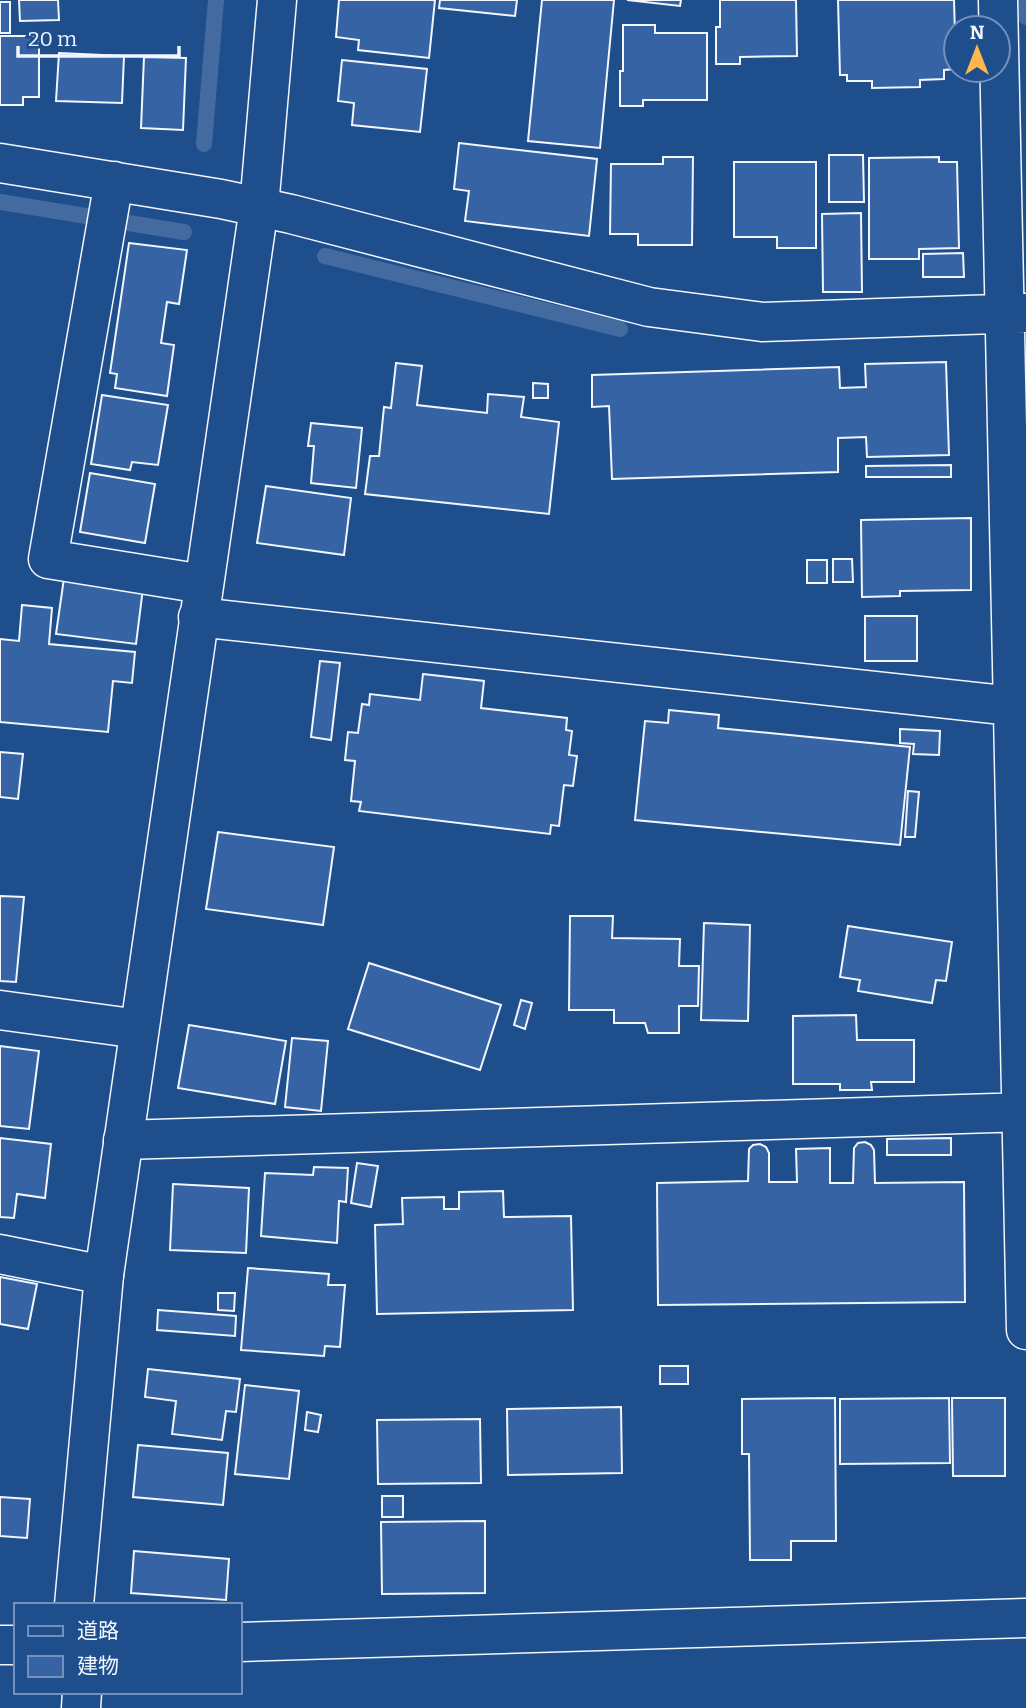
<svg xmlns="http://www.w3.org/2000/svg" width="1026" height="1708" font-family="Bitter,'Noto Sans JP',serif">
<rect width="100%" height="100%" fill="#1f4e8c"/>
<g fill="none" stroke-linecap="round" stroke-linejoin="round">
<path stroke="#446ba0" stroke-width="16" d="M1025,0L1026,17
M204,144L216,0
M0,202L184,232
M325,256L620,329"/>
</g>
<path fill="#3563a3" stroke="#f2f6ff" stroke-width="2" d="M19,0H58L59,20L20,21Z
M339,0H435L429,58L358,50L359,40L336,37Z
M440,0H517L515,16L439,8Z
M542,0H614L600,148L528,141Z
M627,0H681L680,6Z
M720,0H796L797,56L740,57V64H716V27H720Z
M838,0H954L956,69L944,70V79L920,80V87L872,88V81H847V75H840Z
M0,2H10V33H0Z
M623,25H655V33H707V100H643V106H620V71H623Z
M0,36H39V97H23V105H0Z
M59,53L124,56L122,103L56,101Z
M144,57L186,58L183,130L141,128Z
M342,60L427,69L420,132L352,125L354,103L338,101Z
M459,143L597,159L589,236L465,221L469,191L454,189Z
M829,155H863L864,202H829Z
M663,157H693L692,245H638V234H610L611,164H663Z
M939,157V162H957L959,248L919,249V259H869V158Z
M734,162H816V248H777V237H734Z
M861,213L862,292H823L822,214Z
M129,243L187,250L179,304L167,302L161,343L174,345L167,396L115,388L117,374L110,373Z
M963,253L964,277H923V254Z
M946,362L949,455L867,457L866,437L838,438V472L612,479L609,406L592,407V375L839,367L840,388L866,387L865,364Z
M396,363L422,366L417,405L487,413L488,394L524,397L521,417L559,422L549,514L365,494L370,456H379L384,407L391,408Z
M533,383L548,384V398H533Z
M102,395L168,405L158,465L132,462L130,470L91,464Z
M311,423L362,428L356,488L311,483L314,446H308Z
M951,465V477H866V466Z
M90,473L155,484L145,543L80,532Z
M266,486L351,498L344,555L257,543Z
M971,518V590L900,591V596L862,597L861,520Z
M833,559H852L853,582H833Z
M807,560H827V583H807Z
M64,578L143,588L136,644L56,634Z
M22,605L52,608L49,644L135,652L132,683L113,681L108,732L0,722V639L19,641Z
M865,616H917V661H865Z
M320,661L340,663L331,740L311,737Z
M423,674L484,681L481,708L567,718L566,730L572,731L569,755L577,756L573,786L564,785L559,826L551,825L550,834L359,811L361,802L351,801L355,761L345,760L348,732L358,733L362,704L369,705L370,694L420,700Z
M669,710L719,715L718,728L910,747L900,845L635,820L645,721L668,723Z
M900,729L940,731L939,755L913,754L914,744L900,743Z
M0,752L23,754L18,799L0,797Z
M908,791L919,792L915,837H905Z
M218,832L334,847L323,925L206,909Z
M0,896L24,897L16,982L0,981Z
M570,916H613L612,938L680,939L679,966H699L698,1006H679V1033H648L645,1023H614V1010H569Z
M704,923L750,925L748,1021L701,1020Z
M848,926L952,942L946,981L936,980L932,1003L858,991L860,980L840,977Z
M369,963L501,1005L480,1070L348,1029Z
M521,1000L532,1003L525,1029L514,1025Z
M856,1015L857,1040H914V1082H871L872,1090H840V1084H793V1016Z
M189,1025L286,1041L275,1104L178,1088Z
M292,1038L328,1041L321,1111L285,1107Z
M0,1046L39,1051L29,1129L0,1126Z
M0,1138L51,1144L45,1198L17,1194L14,1218L0,1217Z
M951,1138V1155H887V1139Z
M865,1142L871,1145L874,1150L875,1183L964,1182L965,1302L658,1305L657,1183L748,1181L749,1149L753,1145L760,1144L766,1147L769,1153V1182H797L796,1149L830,1148V1183H853L854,1148L858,1143Z
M357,1163L378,1166L371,1207L351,1203Z
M314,1167L348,1168L346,1202L339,1201L337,1243L261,1236L265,1173L313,1175Z
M173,1184L249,1188L246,1253L170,1250Z
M503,1191L504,1217L571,1216L573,1310L377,1314L375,1225L403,1224L402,1198L444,1197V1209H459V1192Z
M248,1268L329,1274L328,1285H345L340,1347L325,1346L324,1356L241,1350Z
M0,1277L37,1284L28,1329L0,1324Z
M218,1293H235L234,1311L218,1310Z
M158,1310L236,1316L235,1336L157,1330Z
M660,1366H688V1384H660Z
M148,1369L240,1379L236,1412L226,1411L222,1440L172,1434L176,1401L145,1397Z
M245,1385L299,1391L289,1479L235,1474Z
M835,1398L836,1541H791V1560H750L749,1454H742V1399Z
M949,1398L950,1463L840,1464V1399Z
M952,1398H1005V1476H953Z
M621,1407L622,1473L508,1475L507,1409Z
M307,1412L321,1415L318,1432L305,1430Z
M480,1419L481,1483L378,1484L377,1420Z
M138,1445L228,1453L223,1505L133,1497Z
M382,1496H403V1517H382Z
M0,1497L30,1499L27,1538L0,1536Z
M485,1521V1593L382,1594L381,1522Z
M134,1551L229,1559L226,1600L131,1593Z"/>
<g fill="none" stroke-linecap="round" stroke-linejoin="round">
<g stroke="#f2f6ff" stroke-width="41">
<path id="street" d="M998,0L1026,1330
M0,163L221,199L291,214L649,307L762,322L1026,313
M114,181L48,559L203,584
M198,617L1012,706
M0,1010L139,1029
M123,1140L1026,1112
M0,1254L104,1275
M81,1708L82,1692"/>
</g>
<g stroke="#f2f6ff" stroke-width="41">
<path id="secondary" d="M74,1605L104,1275L259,207L277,0
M240,1642L1026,1618
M0,1645H16"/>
</g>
<use href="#street" stroke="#1f4e8c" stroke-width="38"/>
<use href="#secondary" stroke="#1f4e8c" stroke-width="38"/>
</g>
<rect x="14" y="1603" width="228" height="91" fill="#1f4e8c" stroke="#7391ba" stroke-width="2"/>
<rect x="28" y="1626" width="35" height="10" fill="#1f4e8c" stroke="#7391ba" stroke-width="2"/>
<text x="77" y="1638" font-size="21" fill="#f2f6ff">道路</text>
<rect x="28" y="1656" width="35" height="21" fill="#3563a3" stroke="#7391ba" stroke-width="2"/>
<text x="77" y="1673" font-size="21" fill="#f2f6ff">建物</text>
<g transform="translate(977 49)"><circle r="33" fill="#1f4e8c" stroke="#7391ba" stroke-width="2"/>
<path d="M0-5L12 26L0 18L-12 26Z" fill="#ffb74d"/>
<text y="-10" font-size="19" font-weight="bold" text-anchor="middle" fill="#f2f6ff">N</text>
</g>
<path d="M18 46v10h161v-10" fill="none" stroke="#f2f6ff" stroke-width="3.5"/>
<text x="28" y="46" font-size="21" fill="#f2f6ff" stroke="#1f4e8c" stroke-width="5" paint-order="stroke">20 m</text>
</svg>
